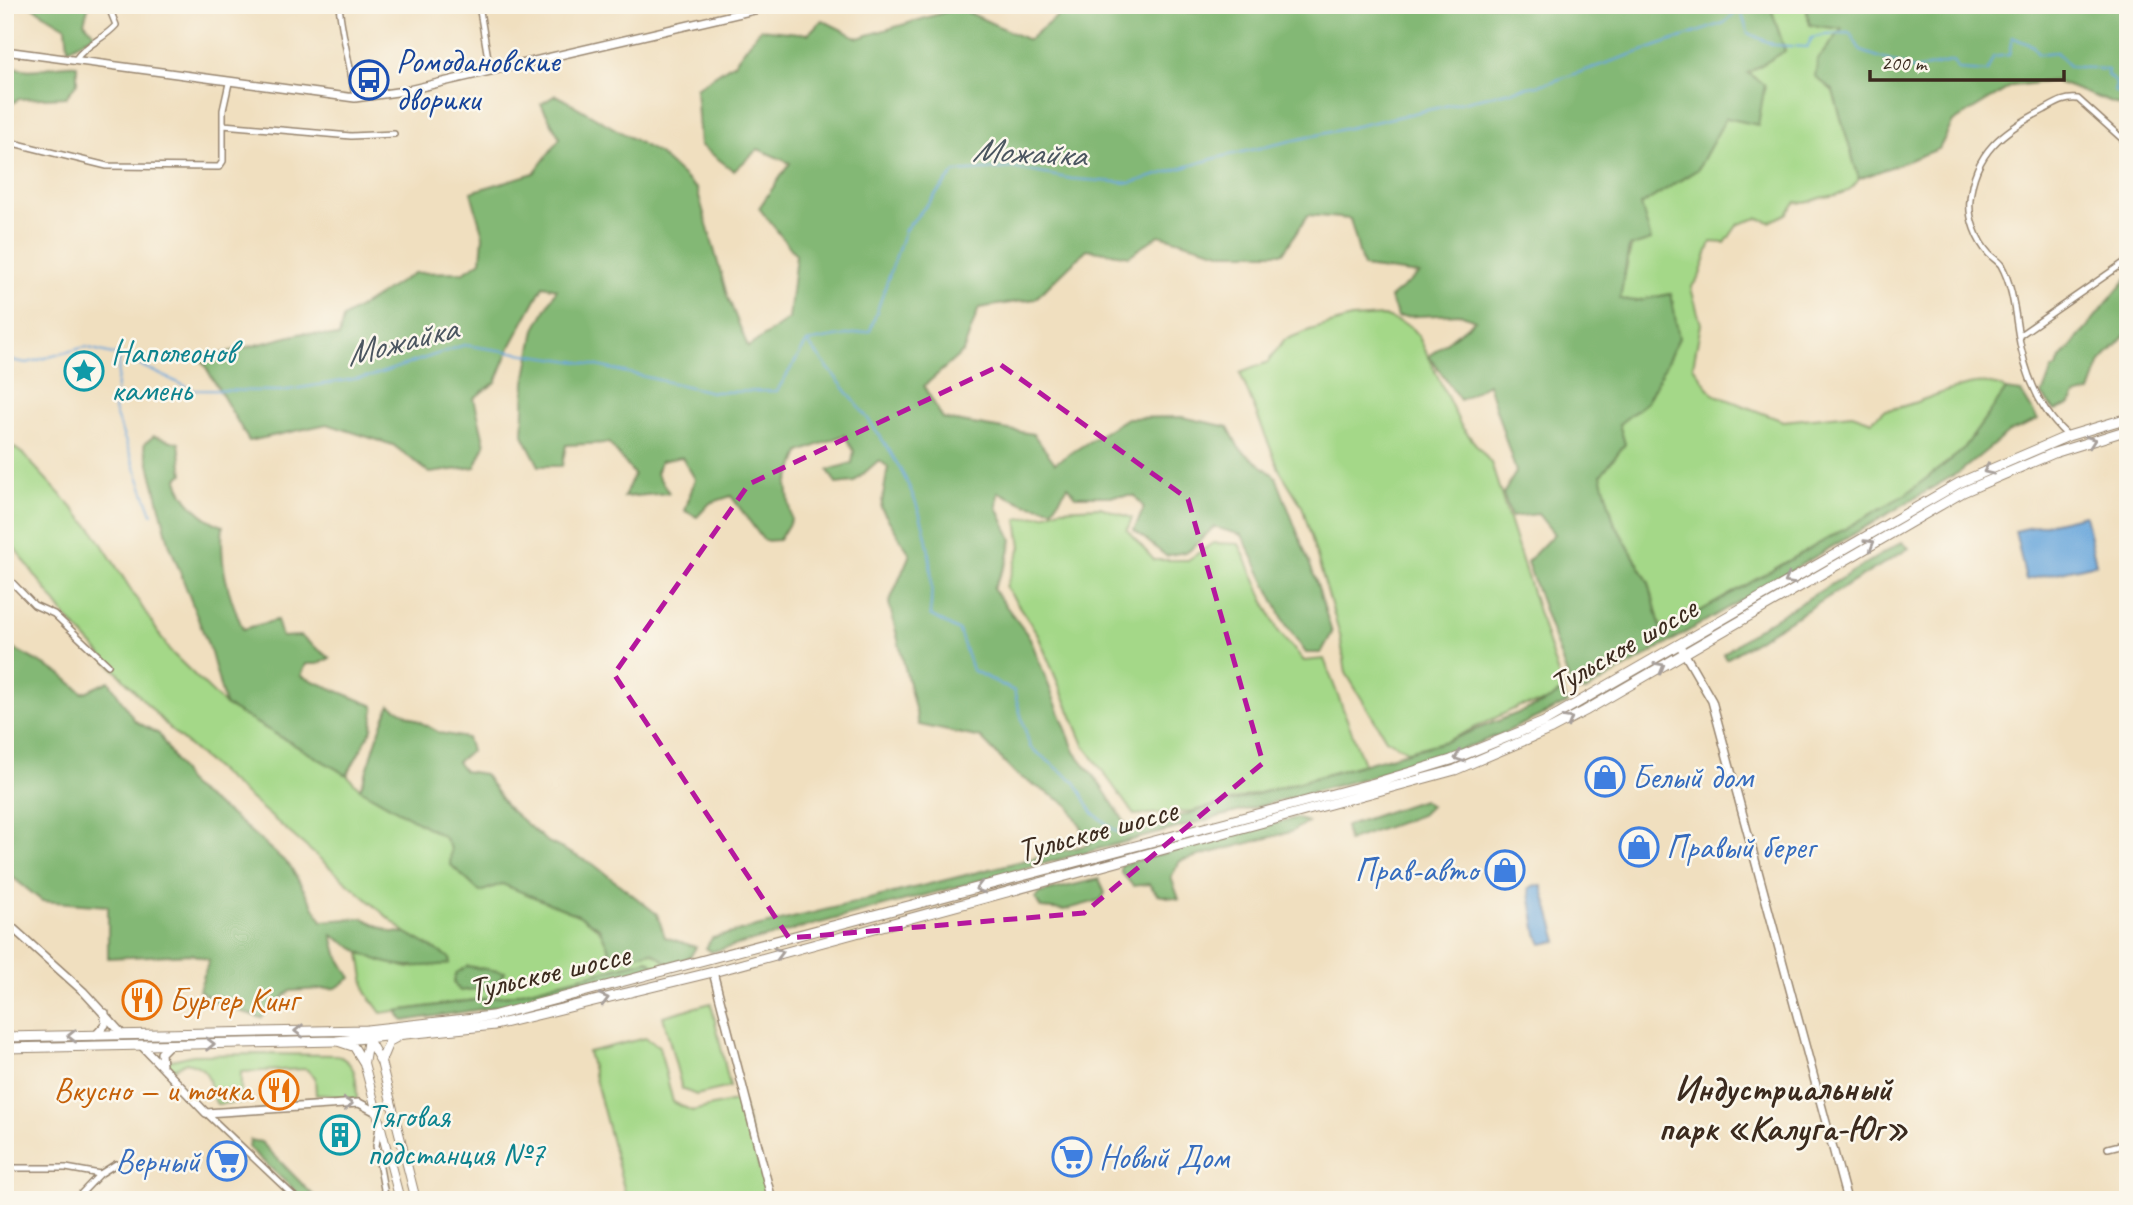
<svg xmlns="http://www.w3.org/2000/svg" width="2133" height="1205" font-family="Caveat,sans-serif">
<rect width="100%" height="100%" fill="#fbf7ec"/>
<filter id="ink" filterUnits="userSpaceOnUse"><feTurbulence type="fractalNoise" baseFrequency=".0143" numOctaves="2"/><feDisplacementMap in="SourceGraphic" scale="14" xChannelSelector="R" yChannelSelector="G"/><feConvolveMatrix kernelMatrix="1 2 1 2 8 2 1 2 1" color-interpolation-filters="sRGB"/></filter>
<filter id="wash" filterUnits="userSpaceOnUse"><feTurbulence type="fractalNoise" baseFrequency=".00686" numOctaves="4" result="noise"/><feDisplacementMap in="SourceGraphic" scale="28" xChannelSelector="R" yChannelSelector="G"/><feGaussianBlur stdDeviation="1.57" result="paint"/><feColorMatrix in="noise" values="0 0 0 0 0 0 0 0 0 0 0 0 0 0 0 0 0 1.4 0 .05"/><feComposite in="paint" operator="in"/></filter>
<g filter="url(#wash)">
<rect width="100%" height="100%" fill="#f0dfbf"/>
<path fill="#a4d888" stroke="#708153" stroke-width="2" d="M1770,5H1805L1811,25L1843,29L1818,59L1833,91L1859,179C1849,194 1841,194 1825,197C1812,199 1810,205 1796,202L1786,214L1770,222L1758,218L1738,224L1725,243L1711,242L1700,275L1691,288L1701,324L1693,366L1713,394L1783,421L1852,414L1872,421L1884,410C1916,409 1977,368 2006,390L1962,451L1906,494L1662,633L1649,583L1614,522L1600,474L1625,444L1619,424L1647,402L1670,294L1635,301L1619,299L1641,205L1698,169L1747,73L1785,51Z
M1384,316L1410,326L1419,337L1461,426L1491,463L1563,690L1546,702L1520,706L1447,741L1407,751L1386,739L1346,673L1340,635L1302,506L1279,469L1240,373L1268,362L1284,340L1310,330L1351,318Z
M5,441L23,454L93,530L170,651L225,705L347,775L360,789L444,837C472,888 554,892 596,927C605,934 609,950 614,960L652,952L669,964L657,967L647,960L510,995L381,1013L366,992L360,953L408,968L449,958L406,933L173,732L68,619L5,535Z
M1100,507L1132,518L1127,530L1154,560H1188L1213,543L1239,544L1278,631L1304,661L1324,659L1364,764L1193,811L1134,815L1084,745L1037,633L1006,587L1021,547L1017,519L1045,515L1060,509Z
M711,1003L730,1087L696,1095L682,1089L663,1016Z
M645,1038L659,1046L673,1102L692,1111L734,1101L742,1102L768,1200H627L588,1052Z
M259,1054L337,1055C358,1065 356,1078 357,1099C342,1100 331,1093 316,1095L315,1077L306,1069L241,1072V1102L217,1104C205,1086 217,1069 186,1062L171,1071L167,1061L193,1055Z"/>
<path fill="#83b874" stroke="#5f7149" stroke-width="2" d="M29,5H89L84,22L95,34L68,49L66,27Z
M1071,5H1181L1190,12L1223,5L1264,11L1349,5H1770L1785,51L1748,73L1765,85L1758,125L1726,118L1698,169L1641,205L1651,240L1629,247L1620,299L1635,301L1671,294L1679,338L1647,402L1619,424L1625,444L1601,475L1614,522L1649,583L1662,633L1906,494L1962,451L2006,390L2021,392L2038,420L2009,432L1961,471L1586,691L1573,692L1527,562L1554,534L1538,514L1511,517L1503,494L1516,472L1488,384L1460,400L1429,356L1475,320L1460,314L1398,317L1390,298L1419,274L1363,267L1350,219L1308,215L1283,253H1224L1159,235L1129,256L1087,249L1035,299L979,308L963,352L924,386L943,419L1033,434L1055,463L1127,418L1182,417L1228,427L1239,448L1276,477L1315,578L1332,633L1321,653H1306L1285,623L1242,535L1214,527L1189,551L1166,556L1134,530L1144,508L1135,496H1076L1068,486L1053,509L1025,504L998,492L997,507L1012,540L1007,562L993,589L1030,638L1075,752L1099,783L1130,830L1447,741L1546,702L1563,690L1567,703L1504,733L1436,759L711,952L706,948L712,938L1091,844L1068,805L1017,775L981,738L919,725L889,603L910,554L881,508L888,467L879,460L854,482L836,484L828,470L852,463L854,451L844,435L800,452L787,484L791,520L779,540L764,541L731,496L710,503L697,517L685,511L695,479L682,457L661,461L656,473L669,493L624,497L634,474L609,443L566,445L562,466H539L523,435L525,382L535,329L557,289L543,286L511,345L496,382L474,398L485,445L475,467L430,473L393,445L327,424L249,441L201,359L303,333L339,337L343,318L414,273L464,272L481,261L483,236L471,192L534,173L560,138L541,104L556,95L659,154L697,189L727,295L748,347L789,319L796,255L759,208L790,163L758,149L734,171L700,145L696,88L734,63L760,29L808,34L822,20L858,38L959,8L1028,40Z
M1805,5H2128V109L2054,81L2012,86L1953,122L1939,149L1859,179L1833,91L1815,76L1818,59L1842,29L1810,25Z
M5,63C35,78 46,63 77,65V83L66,97L19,99L5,108Z
M2128,277V332L2101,362L2090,392L2075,396L2069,405L2055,411L2042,395L2052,369L2057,368L2059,361Z
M154,436L179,443L183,474L177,479C181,499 204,520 223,526C219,564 228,594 243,629L277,620L282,637L300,636L330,658L318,664H306L301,676L374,706L372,729L347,775L225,705L211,653L169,543L144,444Z
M1902,542L1909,548L1726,659L1723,654L1757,629Z
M5,644L61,674L83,693L109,681L135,721L159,734L191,787L236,819L290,866L322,921L363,918L391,932L406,933L450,958L449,964C392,970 380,965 332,935L337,954L351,978L336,988L290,991L261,1018L219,1004L199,990L209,960L191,954L108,958V906L42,901L5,871Z
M390,705L440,733L467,738L471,751L457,762L464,771L484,774L507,807L546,841L593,864L657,914L665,937L696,947L690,957L669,964L652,952L614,960L599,928L578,915L502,884L480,892L450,864L451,849L444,837L360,789C372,761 377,732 390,705Z
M1423,800L1430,806L1421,815L1348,841L1345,826Z
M1296,818L1308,822L1290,832L1180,861L1171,877L1179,899L1158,895L1149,884L1133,886L1121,872V865Z
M1099,879L1105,893L1101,900L1064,910L1041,908L1035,898L1040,893Z
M648,960L657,967L502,1006L403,1021L397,1011L510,995Z
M467,966L505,972L494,987L460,991L454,984L455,974Z
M250,1140L261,1142L318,1200H305L249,1148Z"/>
<path fill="#6aa7dc" stroke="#52687d" stroke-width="2" d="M2085,515L2096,564L2026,580L2015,531Z
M1535,885L1542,886L1558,941L1542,944L1537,934L1529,888Z"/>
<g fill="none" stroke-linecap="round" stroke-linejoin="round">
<path stroke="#6aa7dc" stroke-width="2" d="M808,343C876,428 943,499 930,615L959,631L972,670L1014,691L1030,747L1075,782L1093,813L1117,832
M120,356L194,390L282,391L372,376L464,345L580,362L712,392L777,391L807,342L870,331L905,230L955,172L1013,168L1072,179L1131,183L1216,158L1551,82L1724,23L1740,9L1748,33L1774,45L1807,47L1812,38L1826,34L1850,33L1861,51L1916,70L1953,61L1958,70L1987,72L1993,57L2009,55L2012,37L2033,46L2038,54L2056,52L2069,66L2108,70L2107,75L2117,84L2114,91L2128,96
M5,359L27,363L85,347L120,356L114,410L152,514"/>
</g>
</g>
<g filter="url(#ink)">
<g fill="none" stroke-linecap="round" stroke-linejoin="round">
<g stroke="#96846e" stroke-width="8">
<path id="minor" d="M339,5C342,37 351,66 355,98
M479,5L490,70
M76,59C86,44 104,39 116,25L108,5
M223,125L351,136L394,134
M5,141L107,166L219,167L223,161V110L229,83
M5,319L7,320
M2020,335L2128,260
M2068,436C2043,413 2028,381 2021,348C2015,321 2015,290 2001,265C1998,261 1993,258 1989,254C1977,241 1968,218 1970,200C1974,152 2004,130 2044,110C2055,104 2065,97 2078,99L2128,144
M5,575L34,605L54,614L108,665
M206,1113L298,1200
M379,1126L376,1146L386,1200
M2108,1148L2128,1143
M5,1168H66L100,1174
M75,1200L100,1174L116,1164"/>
</g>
<g stroke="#96846e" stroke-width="10">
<path id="tertiary" d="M5,51L355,98L404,91L776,5
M1679,644L1712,701L1847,1200
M5,921L84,992L123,1035
M713,972L772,1200
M95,1036L105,1025V1013
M141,1045L206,1113L359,1103L378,1113
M162,1066L161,1053L169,1045"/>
</g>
<g stroke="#96846e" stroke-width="10">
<path id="secondary" d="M368,1039L381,1062L416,1200
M368,1039L364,1063L400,1200
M339,1042L354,1047L364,1063
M381,1061L389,1042L398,1037"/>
</g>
<g stroke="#96846e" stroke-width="11">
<path id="primary" d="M5,1037L367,1030L492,1016L1378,782L1451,760L1544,722L1959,483L2068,436L2128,418
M5,1048L336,1041L495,1025L713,972L1455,770L1551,729L1585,711L1963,492L2054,453L2128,430"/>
</g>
<use href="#minor" stroke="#fff" stroke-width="5"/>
<use href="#tertiary" stroke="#fff" stroke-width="7"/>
<use href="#secondary" stroke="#fff" stroke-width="8"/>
<use href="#primary" stroke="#fff" stroke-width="9"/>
</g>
<defs><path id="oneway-chevron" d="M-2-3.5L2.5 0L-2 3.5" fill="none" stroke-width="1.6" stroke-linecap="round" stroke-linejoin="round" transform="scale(1.75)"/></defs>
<g stroke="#a79f9a">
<use href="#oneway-chevron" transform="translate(2091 441) rotate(-19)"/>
<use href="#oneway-chevron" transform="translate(1988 470) rotate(156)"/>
<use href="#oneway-chevron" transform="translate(1870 544) rotate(-31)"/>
<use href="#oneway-chevron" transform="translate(1789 580) rotate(150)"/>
<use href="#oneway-chevron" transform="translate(1660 667) rotate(-30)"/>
<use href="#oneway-chevron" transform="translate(1568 720) rotate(-29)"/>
<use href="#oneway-chevron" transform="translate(1459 757) rotate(160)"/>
<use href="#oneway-chevron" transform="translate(980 888) rotate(165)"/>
<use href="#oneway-chevron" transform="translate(779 953) rotate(-15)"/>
<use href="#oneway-chevron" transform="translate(604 999) rotate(-14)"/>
<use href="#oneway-chevron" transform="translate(299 1031) rotate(179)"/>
<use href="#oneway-chevron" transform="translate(72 1036) rotate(179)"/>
<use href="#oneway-chevron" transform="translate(210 1044) rotate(-1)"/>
<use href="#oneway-chevron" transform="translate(348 1104) rotate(-3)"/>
</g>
</g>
<path fill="none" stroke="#b5179e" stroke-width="5" stroke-dasharray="14 9" stroke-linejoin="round" d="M1001,365L1188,499L1263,763L1084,913L789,938L614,674L749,484Z"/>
<defs>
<g id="bus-ring" transform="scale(2.0125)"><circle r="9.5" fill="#fbf7ec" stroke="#1a4fb4" stroke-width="1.5"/><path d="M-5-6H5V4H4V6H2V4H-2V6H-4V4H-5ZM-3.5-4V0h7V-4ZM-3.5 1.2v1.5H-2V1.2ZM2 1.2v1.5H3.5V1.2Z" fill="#1a4fb4"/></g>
<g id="sight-ring" transform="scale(2.0125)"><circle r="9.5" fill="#fbf7ec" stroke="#0f9aa8" stroke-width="1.5"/><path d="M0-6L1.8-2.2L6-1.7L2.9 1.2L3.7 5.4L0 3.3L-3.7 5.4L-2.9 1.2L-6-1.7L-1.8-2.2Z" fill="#0f9aa8"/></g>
<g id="shop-ring" transform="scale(2.0125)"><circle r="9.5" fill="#fbf7ec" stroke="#3f7fe0" stroke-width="1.5"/><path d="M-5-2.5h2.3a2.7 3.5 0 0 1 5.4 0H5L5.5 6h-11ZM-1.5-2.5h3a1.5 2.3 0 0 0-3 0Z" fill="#3f7fe0"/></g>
<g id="restaurant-ring" transform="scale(2.0125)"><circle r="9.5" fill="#fbf7ec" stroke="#e8710a" stroke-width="1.5"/><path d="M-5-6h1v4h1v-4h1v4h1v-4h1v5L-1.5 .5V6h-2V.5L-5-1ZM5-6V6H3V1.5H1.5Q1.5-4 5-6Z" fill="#e8710a"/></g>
<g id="building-ring" transform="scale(2.0125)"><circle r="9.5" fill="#fbf7ec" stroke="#0f9aa8" stroke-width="1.5"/><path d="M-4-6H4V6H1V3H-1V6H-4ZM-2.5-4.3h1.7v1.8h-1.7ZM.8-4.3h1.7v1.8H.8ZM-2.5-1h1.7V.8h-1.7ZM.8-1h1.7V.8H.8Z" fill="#0f9aa8"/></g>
<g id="supermarket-ring" transform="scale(2.0125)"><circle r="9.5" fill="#fbf7ec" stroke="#3f7fe0" stroke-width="1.5"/><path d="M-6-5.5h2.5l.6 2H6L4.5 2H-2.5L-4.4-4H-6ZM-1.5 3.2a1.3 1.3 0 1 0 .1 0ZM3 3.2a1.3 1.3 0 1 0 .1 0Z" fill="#3f7fe0"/></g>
</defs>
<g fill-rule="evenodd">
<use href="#bus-ring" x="369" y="80"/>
<use href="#sight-ring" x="84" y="371"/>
<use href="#shop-ring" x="1605" y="777"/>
<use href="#shop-ring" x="1639" y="847"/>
<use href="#shop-ring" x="1505" y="870"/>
<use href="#restaurant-ring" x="142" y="1000"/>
<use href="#restaurant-ring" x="279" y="1090"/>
<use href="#building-ring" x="340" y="1135"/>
<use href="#supermarket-ring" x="1072" y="1157"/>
<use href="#supermarket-ring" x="227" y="1161"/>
</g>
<g text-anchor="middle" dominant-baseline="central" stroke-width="5" stroke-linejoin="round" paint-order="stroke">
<g font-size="33" fill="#164399" stroke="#fbf7ec" text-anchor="start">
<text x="396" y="61">Ромодановские<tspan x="396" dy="38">дворики</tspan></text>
</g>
<g font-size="33" fill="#0d838f" stroke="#fbf7ec" text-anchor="start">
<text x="111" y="352">Наполеонов<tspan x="111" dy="38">камень</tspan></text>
<text x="367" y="1116">Тяговая<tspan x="367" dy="38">подстанция №7</tspan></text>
</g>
<g font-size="33" fill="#3b2a1e" stroke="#fbf7ec">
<text transform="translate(1623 646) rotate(-30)">Тульское шоссе</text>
<text transform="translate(1097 830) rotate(-15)">Тульское шоссе</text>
<text transform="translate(549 972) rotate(-13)">Тульское шоссе</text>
</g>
<g font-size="33" fill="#366cbe" stroke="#fbf7ec" text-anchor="start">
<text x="1632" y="777">Белый дом</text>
<text x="1666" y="847">Правый берег</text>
<text x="1478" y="870" text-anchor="end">Прав-авто</text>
<text x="1099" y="1157">Новый Дом</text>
<text x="200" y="1161" text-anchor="end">Верный</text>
</g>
<g font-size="33" fill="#c56008" stroke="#fbf7ec" text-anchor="start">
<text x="169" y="1000">Бургер Кинг</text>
<text x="252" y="1090" text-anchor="end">Вкусно — и точка</text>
</g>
<g font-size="35" font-style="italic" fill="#4b5660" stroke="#fbf7ec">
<text transform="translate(1029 152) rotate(3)">Можайка</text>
<text transform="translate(401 341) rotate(-14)">Можайка</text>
</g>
<g font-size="35" font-weight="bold" fill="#3b2a1e" stroke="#fbf7ec">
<text x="1783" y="1088">Индустриальный<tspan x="1783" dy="40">парк «Калуга-Юг»</tspan></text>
</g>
</g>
<rect width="2133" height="1205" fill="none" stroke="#fbf7ec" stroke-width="28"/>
<path d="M1870 70v10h194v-10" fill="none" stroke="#3b2a1e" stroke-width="3.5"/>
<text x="1881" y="70" font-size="21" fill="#3b2a1e" stroke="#fbf7ec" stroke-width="5" paint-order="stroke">200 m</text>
</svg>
